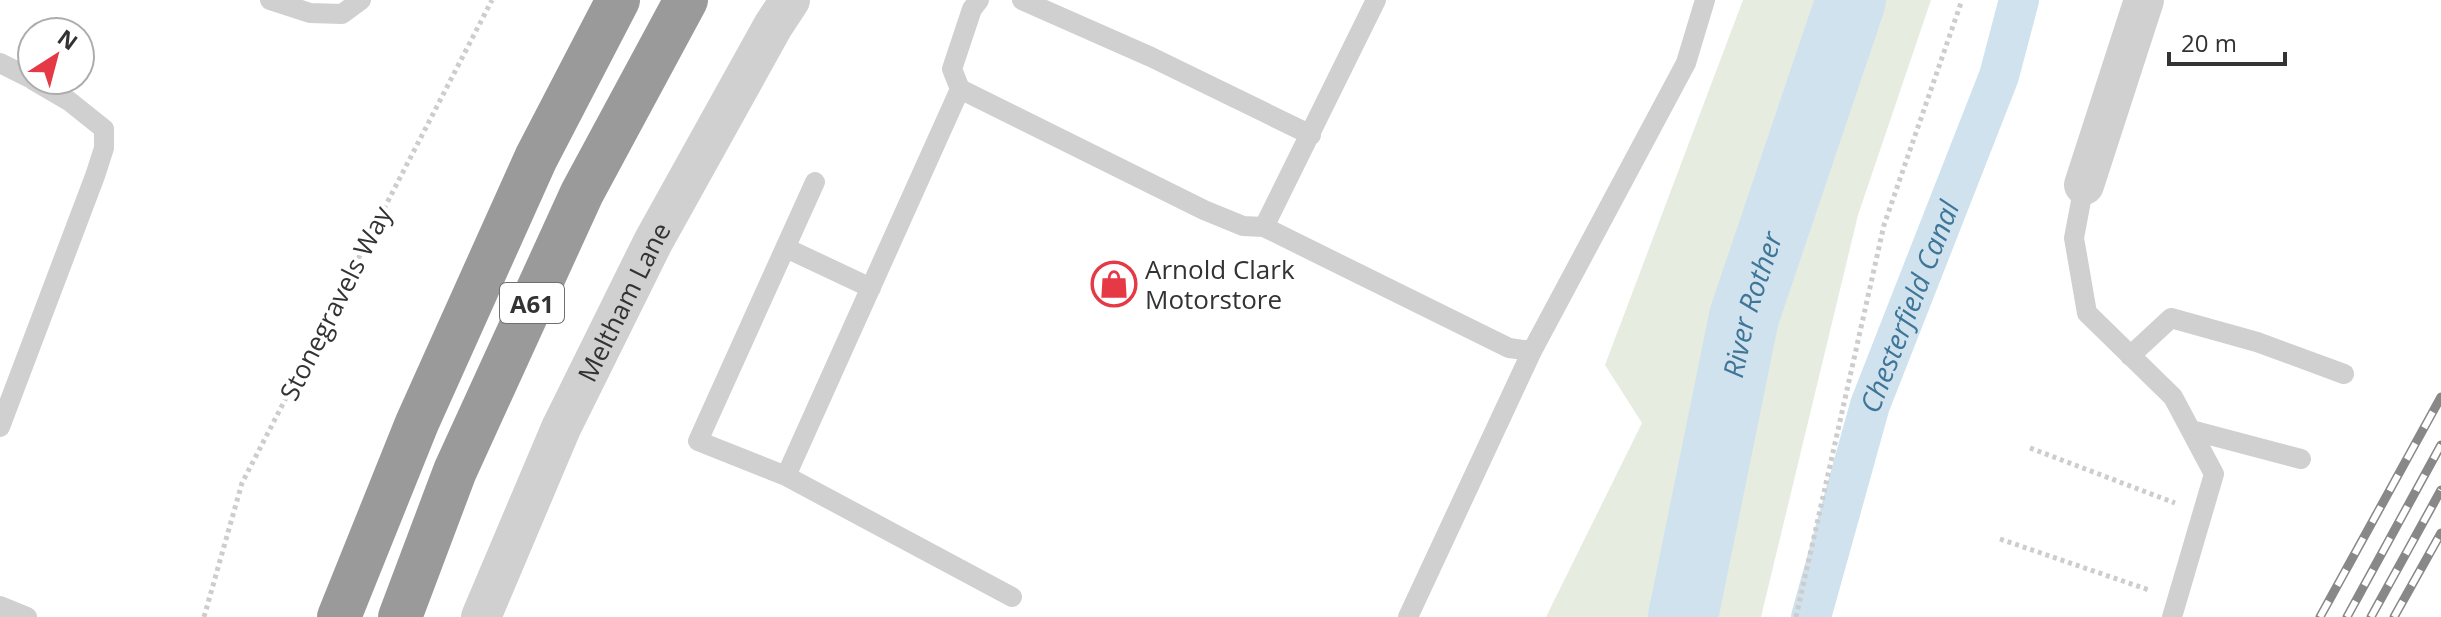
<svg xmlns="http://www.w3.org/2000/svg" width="2441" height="617" font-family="'Open Sans',sans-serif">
<rect width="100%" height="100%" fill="#fff"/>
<path fill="#e6ecdf" d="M1743,0H1931L1858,215L1761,617H1546L1642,423L1605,365Z"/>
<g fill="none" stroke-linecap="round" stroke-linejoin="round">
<path stroke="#cfe2ee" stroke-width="40" id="s1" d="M1811,617L1870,405L1999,76L2019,0"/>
<path stroke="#cfe2ee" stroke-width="70" id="s2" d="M1683,617L1744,317L1851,0"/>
<path stroke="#cdcdcd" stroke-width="5" stroke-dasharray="4 4" stroke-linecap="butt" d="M2030,448L2175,503
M2000,539L2149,590
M204,617L242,483L492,0
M1796,617L1884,225L1962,0"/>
<path stroke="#d0d0d0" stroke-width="20" d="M270,0L310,13L342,14L361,0
M979,0L972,9L952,69L960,89L1204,210L1243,226L1264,227L1509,348L1532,351L1686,63L1705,0
M1022,0L1151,57L1311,135
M0,63L32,79
M815,182L698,441L786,476L1012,597
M2084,185L2074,238L2087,313L2173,397L2214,474L2172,617
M1264,227L1376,0
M786,248L871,288
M2130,356L2171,318L2257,342L2344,374
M0,427L95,176L104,148V129L69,101L33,80
M2191,430L2301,459
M786,476L960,89
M0,606L27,617
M1408,617L1532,351"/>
<g stroke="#d0d0d0" stroke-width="40">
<path d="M2084,185L2144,0"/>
<path id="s3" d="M481,617L561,428L653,242L773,26L790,0"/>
</g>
<path stroke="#9a9a9a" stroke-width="44" d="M339,617L417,423L536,158L618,0
M400,617L455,471L582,193L686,0"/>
<g stroke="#888" stroke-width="9">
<path id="rail" d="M2320,617L2441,397
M2347,617L2441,445
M2371,617L2441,490
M2394,617L2441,533"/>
</g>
<use href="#rail" stroke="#fff" stroke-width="6" stroke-dasharray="18" stroke-linecap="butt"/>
</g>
<defs>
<g id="shop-ring" transform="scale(2.3)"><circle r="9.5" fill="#fff" stroke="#e63946" stroke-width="1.5"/><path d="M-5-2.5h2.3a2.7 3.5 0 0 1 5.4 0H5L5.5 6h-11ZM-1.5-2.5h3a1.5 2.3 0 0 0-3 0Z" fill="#e63946"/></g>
</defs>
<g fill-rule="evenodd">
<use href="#shop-ring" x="1114" y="284"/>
</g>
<g text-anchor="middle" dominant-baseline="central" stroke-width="8" stroke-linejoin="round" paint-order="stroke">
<rect fill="#fff" stroke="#707070" stroke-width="2" x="500" y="283" width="64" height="40" rx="6"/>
<g font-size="24" font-weight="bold" fill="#333">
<text x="532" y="303">A61</text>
</g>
<g font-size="26" fill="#333" stroke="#fff" text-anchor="start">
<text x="1145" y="269">Arnold Clark<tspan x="1145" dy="30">Motorstore</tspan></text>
</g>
<g font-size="26" fill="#333" stroke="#fff">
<text transform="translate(335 303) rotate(-63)">Stonegravels Way</text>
<text stroke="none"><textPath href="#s3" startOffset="346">Meltham Lane</textPath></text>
</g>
<g font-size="28" font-style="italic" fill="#3f7597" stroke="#fff">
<text stroke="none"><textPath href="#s2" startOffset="320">River Rother</textPath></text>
<text stroke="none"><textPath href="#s1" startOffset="326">Chesterfield Canal</textPath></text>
</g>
</g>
<g transform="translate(56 56) rotate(36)"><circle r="38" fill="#ffffff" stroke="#adadad" stroke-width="2"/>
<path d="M0-6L14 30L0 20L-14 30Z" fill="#e63946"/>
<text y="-12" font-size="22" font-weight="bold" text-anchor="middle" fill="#333333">N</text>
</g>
<path d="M2169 52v12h116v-12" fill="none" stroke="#333333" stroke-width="4"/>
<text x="2181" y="52" font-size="24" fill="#333333" stroke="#ffffff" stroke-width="6" paint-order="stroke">20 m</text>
</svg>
